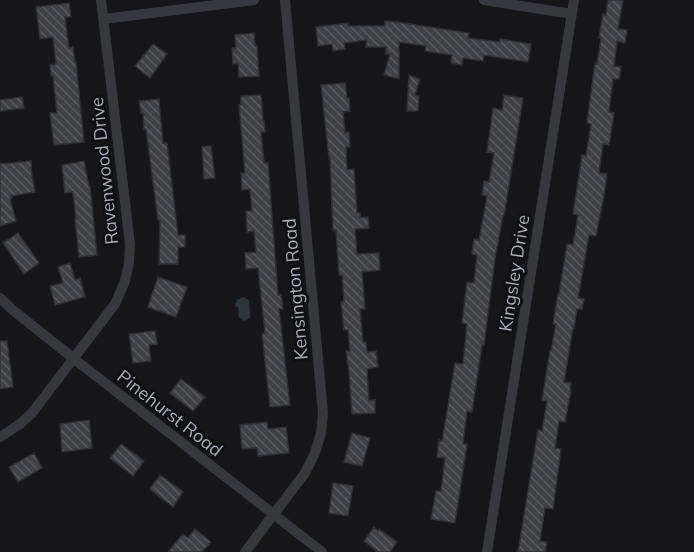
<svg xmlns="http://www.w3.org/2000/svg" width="694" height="552" font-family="Mulish,sans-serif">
<defs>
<pattern id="building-back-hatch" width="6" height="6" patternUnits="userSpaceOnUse" patternTransform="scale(1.5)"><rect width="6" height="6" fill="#404145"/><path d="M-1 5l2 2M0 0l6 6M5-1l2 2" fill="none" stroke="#595a5e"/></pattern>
</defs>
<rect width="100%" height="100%" fill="#161618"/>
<path fill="#2c353c" d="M244,297L249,300L250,318L243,321L241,318H239L238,307H236L235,303L237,302V300L241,298Z"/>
<path fill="url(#building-back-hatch)" stroke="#303034" stroke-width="1.5" d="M608,0H623L618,29L627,30L625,43L617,41L614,66L621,67L619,79H613L609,112L614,113L609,145L603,144L599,173L607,174L605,190L596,236L589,235L578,298L584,299L582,309H577L574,328L573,327L564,382L571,383L570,390H571L565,422L559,421L555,448L561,449L553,509L545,508L540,541L547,542L545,552H518L538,430L542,431L547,401L542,400L550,351H551L556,324H553L558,294H559L567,244L573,245L578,215L573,214L582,155L586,156L591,124L587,123L595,63L597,64L601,38H599L603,14L606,15Z
M69,3L71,17H65L69,48L73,47L75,62H76L84,142L54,145L50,113H57L53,76H51L50,65L56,64L53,37L40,39L36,7Z
M385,21L397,22L469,33L468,38L500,42V39L531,44L528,62L484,55L483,61L463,58L462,65L451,63L452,55L425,51L426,46L399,42V79L384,75L390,54H386V47H366L367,40L344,43L345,49L333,51L332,44L318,46L316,27L348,23V26H385Z
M254,33L255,46H257L259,76L239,77L238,63L233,64L232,48H236L235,35Z
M153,44L167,54L150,78L135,66Z
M409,75L420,79L415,95L419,96L418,111H407Z
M345,83L347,98H349L350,111L343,112L345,133L349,132L350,147H346L347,170L354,169L357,213H360V218L368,217L369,228L355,229L357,254L379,253L380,270L362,272L365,309H360L363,342H366L367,352L376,351L378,367L367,369L369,401L375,400V413L352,414L349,371L346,351H350L348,330H344L341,302L344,301L342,275H339L336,230L333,231L330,157L329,158L321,85Z
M261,95L263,120H264L265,132H261L264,163H268L278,295H281L283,309H279L290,405L270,407L262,334L265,333L258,268L246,269L245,253L256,252L254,231L247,232L246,211H252L250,189L242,190L241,173H245L239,105H241V96Z
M504,95L523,98L504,216H503L495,258L484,345H482L472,412L467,411L463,444H467L455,523L431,519L436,491H441L445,458L437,457L439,440L442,441L455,363L463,364L467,324L462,323L467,282L474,283L477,255L472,254L474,239L479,240L487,196L482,195L484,181L489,182L494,153L487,152L491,123L493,108L502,110Z
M22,97L24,108L0,111V100Z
M159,99L163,143H167L178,235H185V247H178V264H159L160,220H158L146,129H144L143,113H141L139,101Z
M211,146L215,178L204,179L202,147Z
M31,161L32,175L35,192L11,196L12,198L10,199L16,221L0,226V164Z
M84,161L89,186H90L97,255L79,257L75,219H76L73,192L65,193L62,165Z
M18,233L39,263L24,274L3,243Z
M70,263L75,280L80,278L85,297L55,305L50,286L63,283L58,267Z
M158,277L187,287L176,317L148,307Z
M155,331L157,344L149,345L151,361L133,363L129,334Z
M0,341H7L13,387L0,389Z
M181,379L205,397L193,411L170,393Z
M89,420L92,448L62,452L60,424Z
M267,422L268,429L286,427L289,453L258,456L257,448L242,449L240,425Z
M352,433L370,438L362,466L344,462Z
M121,444L144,461L133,476L110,458Z
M34,453L42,468L18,482L9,467Z
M160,475L183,492L173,507L150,489Z
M333,483L353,486L348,516L329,513Z
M374,527L378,531L379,529L397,542L390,552H378L364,541Z
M195,529L211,542L202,552H168L183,534L188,538Z"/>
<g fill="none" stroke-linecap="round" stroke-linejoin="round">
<path stroke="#37383d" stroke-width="10" d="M484,0L572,14
M104,19L254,0
M0,298L14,311L73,358L322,552
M0,437L20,424L32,413L115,304L125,281L129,263L130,244L101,0
M245,552L305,473L315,453L321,433L323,413L285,0
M487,552L574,0"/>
</g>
<g text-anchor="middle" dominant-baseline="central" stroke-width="6" stroke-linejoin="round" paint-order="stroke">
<g font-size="18" fill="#a8adb8" stroke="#111113">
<text transform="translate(104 171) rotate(-96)">Ravenwood Drive</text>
<text transform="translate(514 273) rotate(-81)">Kingsley Drive</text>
<text transform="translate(295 289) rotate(-95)">Kensington Road</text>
<text transform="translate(170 413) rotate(38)">Pinehurst Road</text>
</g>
</g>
</svg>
